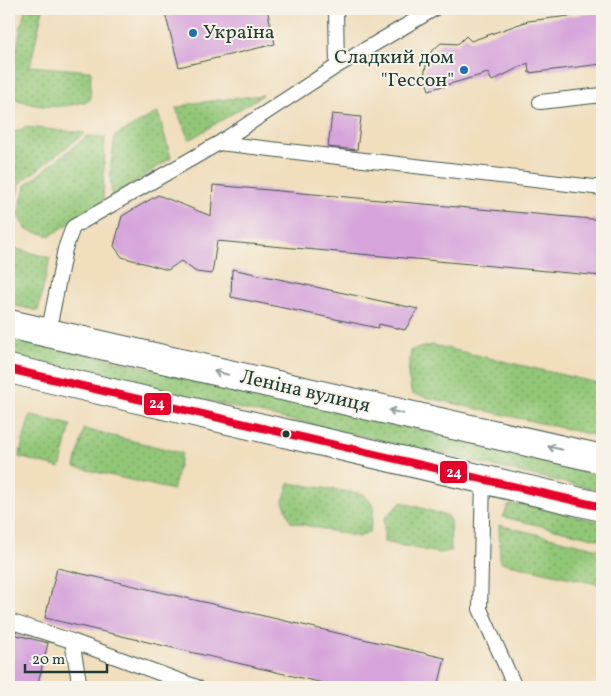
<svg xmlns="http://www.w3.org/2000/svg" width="611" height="696" font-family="Vollkorn,serif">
<defs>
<pattern id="grass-dots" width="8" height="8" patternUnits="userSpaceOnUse" patternTransform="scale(1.25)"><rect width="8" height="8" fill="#93c778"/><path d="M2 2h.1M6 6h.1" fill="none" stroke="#77a363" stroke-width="1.8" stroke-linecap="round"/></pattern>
</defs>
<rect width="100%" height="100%" fill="#f7f3e8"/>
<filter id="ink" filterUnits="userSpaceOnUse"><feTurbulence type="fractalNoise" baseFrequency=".02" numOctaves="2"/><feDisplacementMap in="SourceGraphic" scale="10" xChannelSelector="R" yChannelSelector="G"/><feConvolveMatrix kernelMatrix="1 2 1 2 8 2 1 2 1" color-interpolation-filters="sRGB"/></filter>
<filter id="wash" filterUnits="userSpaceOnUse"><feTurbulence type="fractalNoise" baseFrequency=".0096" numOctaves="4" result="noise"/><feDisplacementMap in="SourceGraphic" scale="20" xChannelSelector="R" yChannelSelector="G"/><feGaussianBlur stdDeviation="1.12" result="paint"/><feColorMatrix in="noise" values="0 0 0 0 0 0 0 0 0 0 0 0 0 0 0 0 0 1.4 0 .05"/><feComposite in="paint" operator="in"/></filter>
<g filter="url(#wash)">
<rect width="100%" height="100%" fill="#f0debd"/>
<path fill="url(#grass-dots)" stroke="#598256" d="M25,9H43L30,66L91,71L90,100C63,109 34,110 9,95V83Z
M263,95L189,140L176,108L194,103Z
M158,112L171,158L112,197L110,173L115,136Z
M26,127L85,133L20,183L9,219V134Z
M87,136L105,137L103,201L50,236L27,230L17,215L26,185Z
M10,247L50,258L38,311L9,304Z
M9,336L602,471V491L9,356Z
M433,345L602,384V437L412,394L408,375L411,350Z
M30,415L71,425L60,468L19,457Z
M84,429L182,453L173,490L75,467Z
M289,483L364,494L374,507L370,531L359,537L291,522L283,501Z
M402,502L447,516L450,521L451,551L438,553L384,542V518Z
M521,504L602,522V540L503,517L508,506Z
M499,525L602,550V585L500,562Z"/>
<g id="blocks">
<path fill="#d6a4db" d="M164,9H267L275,44L179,67Z
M602,12V64L529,73L528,63L492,81L488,73L429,90L424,76L426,66L430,53L441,43L458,44L466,36L471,41L528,21Z
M332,114L361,117L357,150L328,147Z
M213,185L602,220V276L217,241L212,274L196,272L181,261L168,270L122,257L114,246L122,216L158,195L211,216Z
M232,269L418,309L405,330L379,324L378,328L231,297Z
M57,568L445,658L438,687H340L45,618Z
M9,633L48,643L37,687H9Z"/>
</g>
</g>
<g filter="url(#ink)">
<use href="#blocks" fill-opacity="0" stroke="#3e5549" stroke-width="1"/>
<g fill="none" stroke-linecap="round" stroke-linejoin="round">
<g stroke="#3e5549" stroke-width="16">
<path id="service" d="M336,9L337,66
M540,102L602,95
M219,143L602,188
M48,334L65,249L73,227L219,143L337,66L434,9
M483,479L480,609L515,687
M9,621L72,641L197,687
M72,641L80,687"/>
</g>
<g stroke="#3e5549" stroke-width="30">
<path id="tertiary" d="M9,324L602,459
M9,369L602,507"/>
</g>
<use href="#service" stroke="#fff" stroke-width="14"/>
<use href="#tertiary" stroke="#fff" stroke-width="28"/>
<g stroke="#f7f3e8" stroke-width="11">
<path id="bus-1" d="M9,369L602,507"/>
</g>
<use href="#bus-1" stroke="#e4002b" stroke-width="8"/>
</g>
<defs><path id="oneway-shaft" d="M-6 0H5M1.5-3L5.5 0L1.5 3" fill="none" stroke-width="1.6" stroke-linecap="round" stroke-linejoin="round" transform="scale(1.25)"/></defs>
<g stroke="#8f9e9a">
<use href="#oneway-shaft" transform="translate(221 373) rotate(-167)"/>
<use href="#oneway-shaft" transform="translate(396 412) rotate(-167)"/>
<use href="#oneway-shaft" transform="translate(555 448) rotate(-167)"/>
</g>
</g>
<g fill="#1f6fb2" stroke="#f7f3e8" stroke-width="2">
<circle cx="193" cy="33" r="5"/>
<circle cx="464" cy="70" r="5"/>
</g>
<circle fill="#1f3d34" stroke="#f7f3e8" stroke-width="2" cx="286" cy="434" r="4.5"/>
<g text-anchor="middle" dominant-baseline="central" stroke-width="4" stroke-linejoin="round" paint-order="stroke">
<g font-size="20" fill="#1f3d34" stroke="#f7f3e8" text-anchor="start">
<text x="203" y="33">Україна</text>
<text x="454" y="58" text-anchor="end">Сладкий дом<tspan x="454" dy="23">"Гессон"</tspan></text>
</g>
<g font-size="20" fill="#1f3d34" stroke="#f7f3e8">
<text transform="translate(305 392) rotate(13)">Леніна вулиця</text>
</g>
</g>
<g stroke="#f7f3e8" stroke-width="2">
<rect x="143" y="392" width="29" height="24" rx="5" fill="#e4002b"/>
<rect x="439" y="460" width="29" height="24" rx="5" fill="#e4002b"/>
</g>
<g font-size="14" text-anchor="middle" font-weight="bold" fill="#fff">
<text x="157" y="408">24</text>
<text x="454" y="477">24</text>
</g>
<rect width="611" height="696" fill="none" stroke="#f7f3e8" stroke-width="30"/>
<path d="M25 664v8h82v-8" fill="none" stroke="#1f3d34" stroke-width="2.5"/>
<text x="32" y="664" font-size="15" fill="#1f3d34" stroke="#f7f3e8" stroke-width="4" paint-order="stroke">20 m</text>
</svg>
